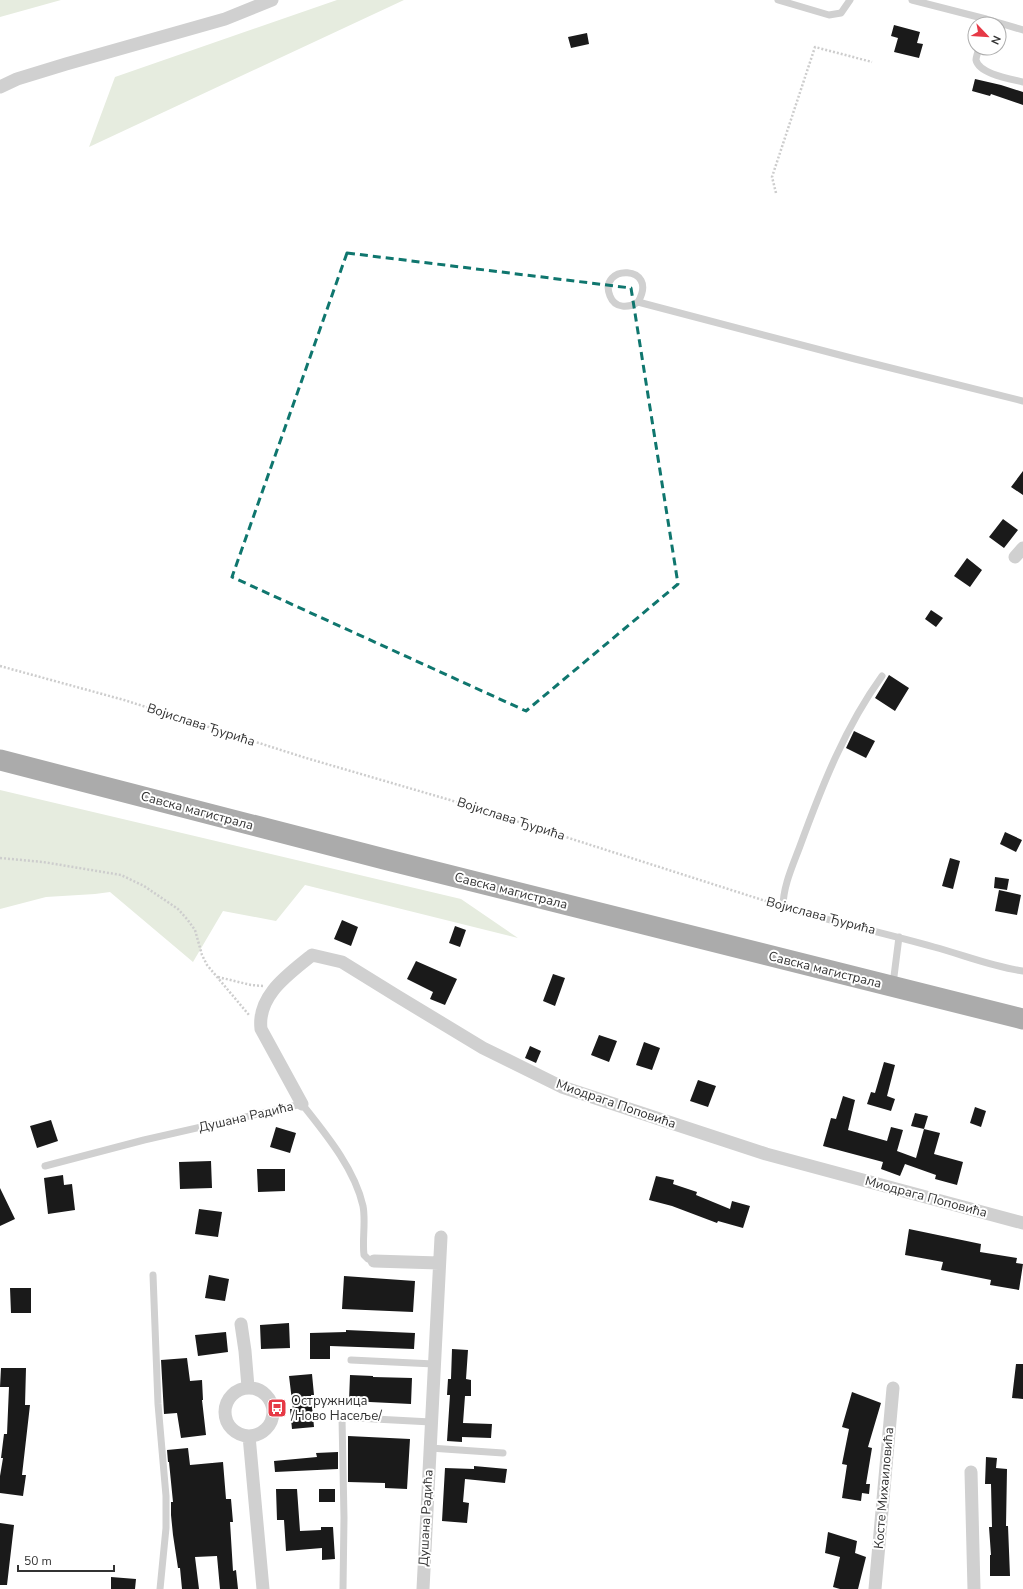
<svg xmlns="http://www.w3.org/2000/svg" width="1023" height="1589" font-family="'Nunito Sans',sans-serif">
<rect width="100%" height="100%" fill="#fff"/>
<path fill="#e6ecdf" d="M0,0H61L0,17Z
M337,0H404L89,147L115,77Z
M0,790L461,899L518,938L305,885L276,921L223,911L193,962L110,892L95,894L46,897L0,909Z"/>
<path fill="#1a1a1a" d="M894,25L920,32L917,43L923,44L919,58L894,52L898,38L891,36Z
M587,33L589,44L571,48L568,37Z
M975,79L1001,85L1023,92V105L991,94L990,96L972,91Z
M1023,471V495L1011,487Z
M1003,519L1018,530L1004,548L989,537Z
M967,558L982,570L970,587L954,576Z
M931,610L943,618L936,627L925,619Z
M889,675L909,688L895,711L875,698Z
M854,731L875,741L866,758L846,748Z
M1005,832L1022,840L1016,852L1000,844Z
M950,858L960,861L953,889L942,886Z
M995,877L1009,879L1007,890L994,888Z
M999,890L1021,895L1017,915L995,911Z
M342,920L358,927L351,946L334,939Z
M455,926L466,930L460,947L449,943Z
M416,961L457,979L445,1005L430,999L433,992L407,979Z
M553,974L565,978L555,1006L543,1001Z
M599,1035L617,1041L609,1062L591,1055Z
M644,1042L660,1048L652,1070L636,1065Z
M530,1046L541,1051L536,1063L525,1058Z
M884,1062L895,1065L887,1096L895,1099L891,1111L867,1104L871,1092L875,1093Z
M698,1080L716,1086L708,1107L690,1101Z
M843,1096L855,1100L848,1130L887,1141L891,1127L903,1130L897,1151L916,1158L924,1129L940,1133L934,1154L963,1162L957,1185L935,1179L936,1175L905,1164L900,1176L881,1169L883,1162L823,1146L831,1118L836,1119Z
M975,1107L986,1111L981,1127L970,1123Z
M915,1113L928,1116L924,1129L911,1126Z
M51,1120L58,1141L37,1148L30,1126Z
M276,1127L296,1133L290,1153L270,1147Z
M211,1161L212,1188L180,1189L179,1162Z
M257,1169H285V1191L258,1192Z
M63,1175L64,1185L72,1184L75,1210L48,1214L44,1178Z
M656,1176L674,1180L673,1184L697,1192L696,1195L730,1209L732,1201L750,1206L743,1228L718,1221L717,1223L672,1206L649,1200Z
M0,1188L15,1219L0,1226Z
M199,1209L222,1212L218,1237L195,1234Z
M909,1229L981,1244L980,1252L1017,1258L1016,1263L1023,1264L1019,1290L990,1285L991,1280L941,1270L943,1262L905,1255Z
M209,1275L229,1279L225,1301L205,1298Z
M344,1276L415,1281L413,1312L342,1309Z
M10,1288H31V1313H11Z
M289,1323L290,1348L261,1349L260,1325Z
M346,1330L415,1333L414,1349L330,1346V1359H310V1333L346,1332Z
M226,1332L228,1352L198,1356L195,1335Z
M452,1349L468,1350L466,1379L471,1380V1396H465L463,1423L492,1424L491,1438L462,1437V1442L447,1441L450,1395H447L448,1379H451Z
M187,1358L190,1381L202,1380L203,1400H202L206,1435L181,1438L177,1413L164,1414L161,1360Z
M1016,1364H1023V1399L1012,1398Z
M1,1368H26L25,1405H30L22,1475H26L23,1496L0,1493V1476L3,1458H1L4,1434H7L9,1387H0Z
M312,1374L314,1395H311L314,1427L292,1429L290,1409H293L289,1376Z
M350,1375L373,1376V1377L412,1378L411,1404L349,1401Z
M852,1392L881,1403L868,1447L872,1448L866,1484H870L869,1494L862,1493L861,1501L842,1498L847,1465L842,1464L849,1429L842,1427Z
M348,1436L410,1439L407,1489L385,1488V1483L348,1482Z
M188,1448L190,1465L223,1462L226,1499H231L233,1522H230L233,1571L236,1570L238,1589H220L217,1556L195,1557L199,1589H182L180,1568H178L173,1535L171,1515V1502H173L169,1462H168L167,1450Z
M338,1452V1469L275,1472L274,1461L317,1457L316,1453Z
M986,1457L997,1458L996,1468L1007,1469L1006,1526H1008L1010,1576H990V1555H991L989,1527H992L991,1484H985Z
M474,1466L507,1469L505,1483L465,1479L463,1502L469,1503L467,1523L442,1521L445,1468L474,1469Z
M276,1489H297L300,1531L321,1530V1527H333L335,1559L322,1560V1548L286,1551L284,1520H277Z
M319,1489H335V1502H319Z
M0,1523L14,1525L7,1585H0Z
M828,1532L857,1541L855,1553L866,1557L858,1589H840L833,1587L840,1557L825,1553Z
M111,1577L136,1579L135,1589H111Z"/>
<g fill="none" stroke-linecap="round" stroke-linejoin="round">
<path stroke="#cdcdcd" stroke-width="2.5" stroke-dasharray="2 2" stroke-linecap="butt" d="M776,193L772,177L815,47L872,62
M0,666L124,700L306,758L450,800L775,904
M0,858L43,862L121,875L144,886L178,909L187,919L195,930L202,955L207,965L249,1015
M218,977L251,985L263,986"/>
<path stroke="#d0d0d0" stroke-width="7" d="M778,0L829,15L841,13L850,0
M912,0L986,19L985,24
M986,19L1023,30
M979,48C978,52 976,57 976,60C979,74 1011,79 1023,82
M638,302C660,264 597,264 610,296C615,309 629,308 638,302L855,359L1023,401
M882,676C845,727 822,786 800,846C793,865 783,886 783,907C833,922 884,933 934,947C964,955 993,967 1023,971
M893,984L899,937
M45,1166L144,1140L302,1104C325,1133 355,1169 363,1206C366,1222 362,1239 364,1255L368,1259L374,1261
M153,1275L158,1404L166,1496V1528L160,1589
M351,1360L434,1364
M342,1418L344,1518L343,1589
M356,1418L431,1422
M430,1448L503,1453"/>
<path stroke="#d0d0d0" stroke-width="13" d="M0,87L17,79L66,64L225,19L272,0
M1015,557L1023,548
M302,1104L261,1029C257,995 289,974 312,955L342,962L397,996L483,1048L562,1087L766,1154L1023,1223
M374,1261L439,1263
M241,1324L245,1351L248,1387
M225 1412a24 24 0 1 1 48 0a24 24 0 1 1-48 0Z
M249,1436L263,1589
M971,1472L974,1589
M423,1589L441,1237
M875,1589L893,1388"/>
<path stroke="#ababab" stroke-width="21" d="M0,760L388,860L1023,1019"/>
</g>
<path fill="none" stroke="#0f766e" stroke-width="3" stroke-dasharray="8 5" stroke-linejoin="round" d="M347,253L631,288L678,584L526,711L232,577Z"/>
<defs>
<g id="bus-square" transform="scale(1)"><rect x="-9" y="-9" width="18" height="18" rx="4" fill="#e63946" stroke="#fff"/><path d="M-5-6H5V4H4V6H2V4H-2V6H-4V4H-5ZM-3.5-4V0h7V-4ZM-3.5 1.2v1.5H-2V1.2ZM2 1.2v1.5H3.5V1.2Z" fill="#fff"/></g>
</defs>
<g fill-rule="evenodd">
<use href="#bus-square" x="277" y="1408"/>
</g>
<g text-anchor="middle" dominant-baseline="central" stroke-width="4" stroke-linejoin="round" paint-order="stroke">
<g font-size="13" fill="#333" stroke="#fff">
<text transform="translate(201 725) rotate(18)">Војислава Ђурића</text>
<text transform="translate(197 811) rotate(15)">Савска магистрала</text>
<text transform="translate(511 819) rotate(18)">Војислава Ђурића</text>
<text transform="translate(511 891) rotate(14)">Савска магистрала</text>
<text transform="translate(821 916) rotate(15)">Војислава Ђурића</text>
<text transform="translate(825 970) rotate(14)">Савска магистрала</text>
<text transform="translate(616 1104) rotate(19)">Миодрага Поповића</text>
<text transform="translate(246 1117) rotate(-13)">Душана Радића</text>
<text transform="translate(926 1197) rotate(15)">Миодрага Поповића</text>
<text transform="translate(884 1488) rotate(-85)">Косте Михаиловића</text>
<text transform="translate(426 1518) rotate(-87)">Душана Радића</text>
</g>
<g font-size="13" fill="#333" stroke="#fff" text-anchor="start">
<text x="291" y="1401">Остружница<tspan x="291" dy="15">/Ново Насеље/</tspan></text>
</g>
</g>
<g transform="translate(987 36) rotate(115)"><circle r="19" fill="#ffffff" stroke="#adadad"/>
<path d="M0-3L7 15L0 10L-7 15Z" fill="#e63946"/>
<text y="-6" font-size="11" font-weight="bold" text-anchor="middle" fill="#333333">N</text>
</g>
<path d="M18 1565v6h96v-6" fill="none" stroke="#333333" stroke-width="2"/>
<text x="24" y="1565" font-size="12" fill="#333333" stroke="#ffffff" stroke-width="3" paint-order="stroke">50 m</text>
</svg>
